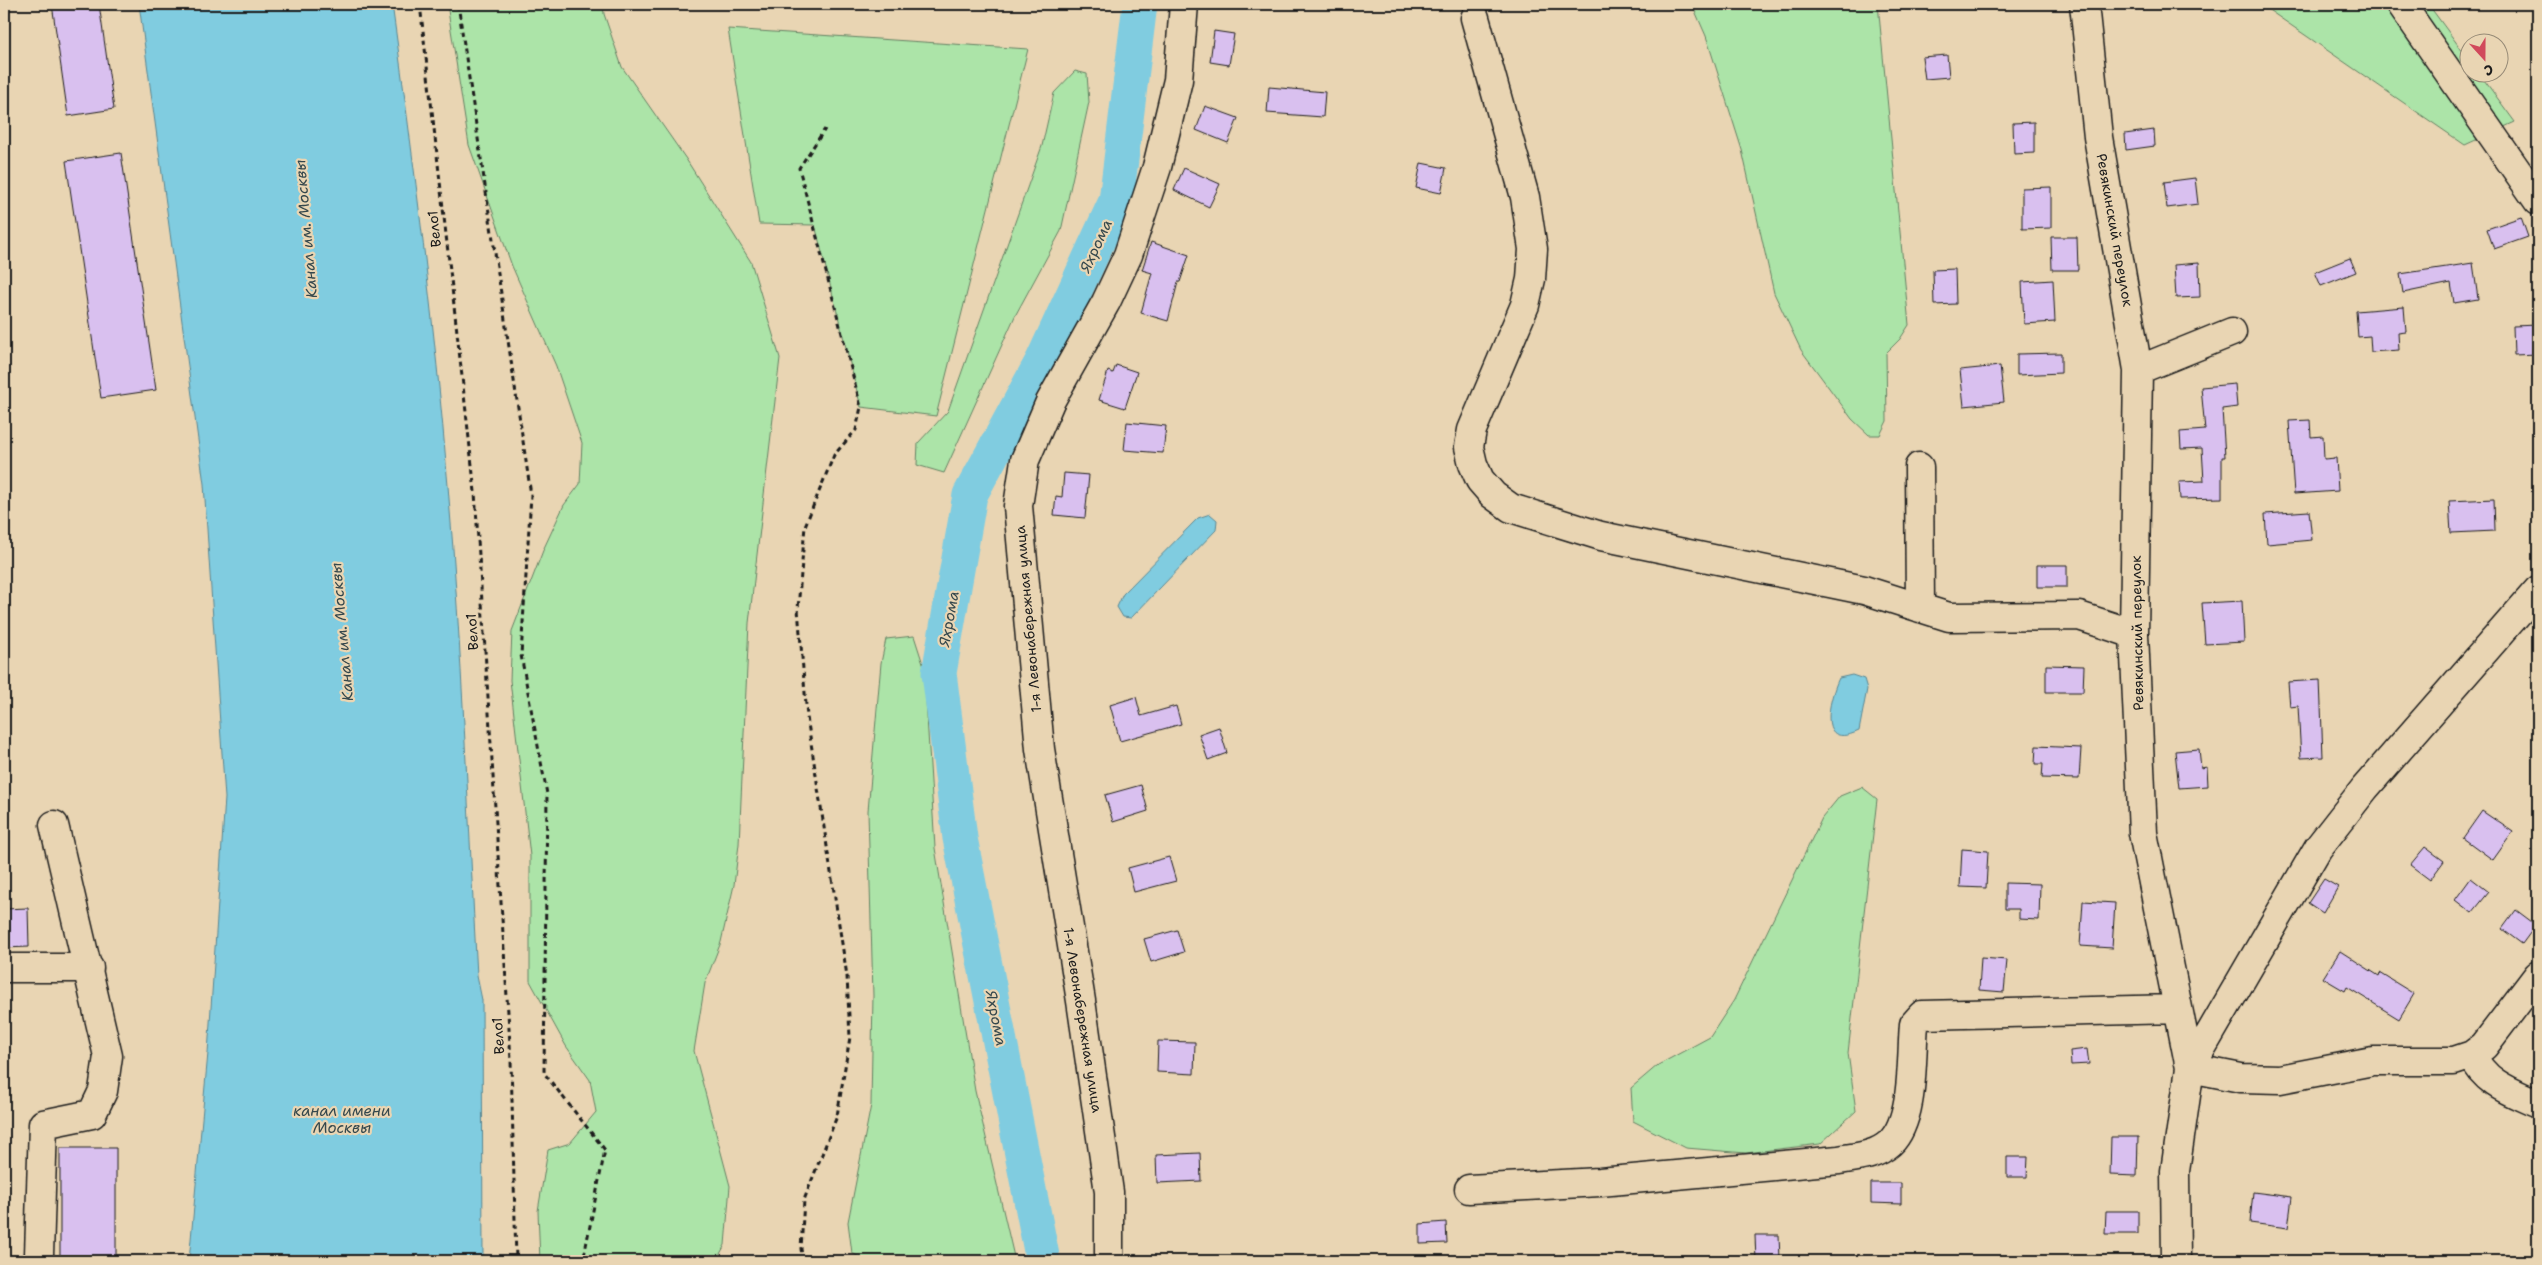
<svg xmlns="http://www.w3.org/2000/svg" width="2542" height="1265" font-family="'Shantell Sans',sans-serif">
<rect width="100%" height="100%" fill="#e9d5b3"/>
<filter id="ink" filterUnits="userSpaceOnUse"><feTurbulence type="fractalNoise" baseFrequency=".02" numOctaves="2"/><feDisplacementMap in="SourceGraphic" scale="10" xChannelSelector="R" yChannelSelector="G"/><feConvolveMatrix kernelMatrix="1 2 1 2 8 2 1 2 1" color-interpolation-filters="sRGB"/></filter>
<g filter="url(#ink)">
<path fill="#ace4a8" stroke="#648062" d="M447,4H603L604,14L622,67L686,159L751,262L780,358L749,623L739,844L734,885L721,942L705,983L694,1051L730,1186L725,1245L716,1261H540L538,1211L548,1150L570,1143L596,1112L590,1080L566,1046L530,981V856L510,680L512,631L544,548L564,505L580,484L582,443L556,366L512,266L469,145Z
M1692,4H1878L1909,325L1900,339L1886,353L1887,421L1880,435H1869L1852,419L1801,350L1774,293L1742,150L1706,36Z
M2260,4H2428L2469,60L2470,72L2479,73L2515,122L2465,145Z
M728,29L1028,49L936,416L861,407L815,225L759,224Z
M1075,71L1087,74L1089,102L1061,231L1015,316L944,473L917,465L918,443L948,411L1042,146L1054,93Z
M914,636L924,667L935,848L975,1091L1015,1261H866L852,1253L848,1222L871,1105L873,996L868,811L881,663L886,639Z
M1862,787L1877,799L1848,1053L1856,1111L1820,1144L1746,1153L1686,1148L1633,1121L1631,1088L1658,1065L1710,1037L1734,1000L1822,818L1840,796Z"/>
<path fill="#80cce0" stroke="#588692" d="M139,4H392C414,164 435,325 448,486C462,649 468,812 477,976L482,1000L483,1261H189L208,1053L225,798L204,484Z
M1210,514L1217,520L1216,530L1131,618L1123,617L1117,607L1123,594L1198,518Z
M1852,675L1864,679L1867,689L1859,731C1816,751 1829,699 1839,678Z"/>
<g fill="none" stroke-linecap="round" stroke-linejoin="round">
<path stroke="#80cce0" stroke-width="35" d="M1043,1261L960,838L939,673L970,495L1043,360L1116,201L1140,4"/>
</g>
<path fill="#d9c0ef" stroke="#1c1c1c" d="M52,4H99L114,109L68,116Z
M1214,31L1234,34L1229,65L1210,62Z
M1947,55L1949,77L1925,79L1922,57Z
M1269,87L1325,92L1323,117L1267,113Z
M1205,106L1238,118L1228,143L1196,130Z
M2034,122V153L2014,154L2013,123Z
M2154,130L2155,146L2126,150L2125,134Z
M121,153L156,390L101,398L66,161Z
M1421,163L1446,168L1441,193L1416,188Z
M1184,168L1220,184L1209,207L1174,190Z
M2195,178L2198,204L2167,208L2164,182Z
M2051,187V228L2022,229V188Z
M2521,217L2528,237L2494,249L2487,229Z
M2051,237H2077L2078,270H2052Z
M1151,242L1189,255L1180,282H1178L1168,321L1141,313L1152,273L1142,270Z
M2350,258L2356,272L2321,286L2315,272Z
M2199,263L2200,297L2176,298L2174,265Z
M2473,263L2478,299L2454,303L2451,283L2403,293L2400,274Z
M1955,269L1956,304L1934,305L1933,270Z
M2053,280L2055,322L2024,324L2022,282Z
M2404,307L2406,332L2398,333L2399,350L2371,352L2370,336L2358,337L2356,311Z
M2538,325V354L2514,355L2513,326Z
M2061,353V373L2017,375V354Z
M1116,365L1137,372L1125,408L1099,400L1108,371L1113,373Z
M2000,366L2004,402L1964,406L1960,370Z
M2235,384L2237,407L2222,409L2225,457H2222V498L2180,499L2179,482L2204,481L2202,448L2181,449L2180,432L2205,430L2201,387Z
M2310,420L2311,437L2323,436L2324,459L2336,458L2338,491L2294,494L2289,421Z
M1127,422L1166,426L1163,453L1124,450Z
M1064,473L1089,475L1085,518L1054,515L1056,496L1062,497Z
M2494,499L2495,531L2451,533L2449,501Z
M2309,511L2312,540L2267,544L2265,514Z
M2037,565H2067V587H2037Z
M2242,601L2244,642L2205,644L2202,603Z
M2046,665L2084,666L2083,692H2046Z
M2320,680L2323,757L2301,758L2298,706L2290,707L2288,682Z
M1136,697L1141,716L1176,706L1181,724L1120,741L1110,705Z
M1219,727L1227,753L1208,760L1199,734Z
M2036,746L2081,748L2079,779L2042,778L2043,764H2035Z
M2199,749L2201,768L2207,767L2208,786L2179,788L2175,751Z
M1141,785L1148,811L1113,822L1105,795Z
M2482,811L2513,832L2493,860L2463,838Z
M2425,847L2444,861L2430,880L2410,865Z
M1962,849L1988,851L1986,888L1960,887Z
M1169,857L1176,881L1134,892L1128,868Z
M2471,878L2489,892L2472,913L2455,900Z
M2324,879L2338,887L2323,913L2308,903Z
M2005,883L2040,884L2039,920L2019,919V909H2005Z
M2083,901L2115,903L2112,948L2080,946Z
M28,908L29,947L4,948V909Z
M2516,910L2536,925L2522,944L2502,929Z
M1177,930L1184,952L1151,962L1144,939Z
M2340,951L2379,976L2380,973L2414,994L2399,1019L2347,987L2345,991L2323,978Z
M1981,958L2007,960L2004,992L1979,990Z
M1158,1041L1195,1042L1194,1074L1157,1072Z
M2087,1049L2089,1064L2071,1065L2070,1051Z
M2111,1137H2138L2137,1176L2110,1175Z
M60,1148H116V1261H60Z
M1200,1153L1201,1181L1157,1183L1156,1155Z
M2007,1157H2028L2027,1177H2007Z
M1871,1183H1901V1204L1871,1203Z
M2253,1192L2292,1197L2288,1228L2250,1223Z
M2106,1211H2138V1234H2105Z
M1446,1222L1447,1243L1420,1244V1224Z
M1755,1235H1779L1780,1260L1756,1261Z"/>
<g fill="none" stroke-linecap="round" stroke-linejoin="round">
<g stroke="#1c1c1c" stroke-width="31">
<path id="minor" d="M2084,4L2098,137L2138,370L2134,634L2143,833L2190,1068L2175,1171L2176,1261
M2401,4L2538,201
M1475,18L1525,197L1533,249L1531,279L1525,305L1472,430L1469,447L1473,464L1480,480L1493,495L1511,508L1601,536L1864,590L1949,617L2079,616L2134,634
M2138,370L2232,332
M1919,467L1920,608
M2538,590L2365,788L2318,848L2190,1068L2241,1078L2280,1079L2373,1061H2454L2472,1055L2484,1046L2538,975
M4,968H89
M2472,1055C2485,1084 2512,1092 2538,1104
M1469,1189L1600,1182L1839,1160C1856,1157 1876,1156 1890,1143C1915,1119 1911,1057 1914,1024L1922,1015L2178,1009
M39,1255L43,1124L92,1114L103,1091L108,1056L54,825
M1109,1261V1192L1081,1001L1040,749L1018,506L1025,460L1050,402L1106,302L1128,255L1157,167L1178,80L1184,4"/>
</g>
<path stroke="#1c1c1c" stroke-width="3" stroke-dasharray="5 4" stroke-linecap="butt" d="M420,4L475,492L511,1060L516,1261
M458,4L531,495L521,655L547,794L544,1073L605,1150L583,1261
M803,1261L801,1249L804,1200L837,1116L850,1037L847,976L807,717L798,609L805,526L834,455L856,430L861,407L799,168L825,129"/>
<use href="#minor" stroke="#e9d5b3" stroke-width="28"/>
</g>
</g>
<g text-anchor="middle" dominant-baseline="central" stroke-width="4.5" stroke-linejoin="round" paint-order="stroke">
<g font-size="14" fill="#1c1c1c" stroke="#e9d5b3">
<text transform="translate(434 229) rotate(-96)">Вело1</text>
<text transform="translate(2115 230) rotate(80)">Ревякинский переулок</text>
<text transform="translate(1028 619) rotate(-95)">1-я Левонабережная улица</text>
<text transform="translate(472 632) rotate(-94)">Вело1</text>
<text transform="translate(2137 633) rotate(-91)">Ревякинский переулок</text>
<text transform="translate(1083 1020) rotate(81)">1-я Левонабережная улица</text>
<text transform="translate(498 1036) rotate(-94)">Вело1</text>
</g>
<g font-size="15" font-style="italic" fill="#35484d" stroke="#e9d5b3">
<text transform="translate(306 229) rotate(-95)">Канал им. Москвы</text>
<text transform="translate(1096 246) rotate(-65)">Яхрома</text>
<text transform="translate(949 619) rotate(-80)">Яхрома</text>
<text transform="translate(342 632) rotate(-95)">Канал им. Москвы</text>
<text transform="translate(996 1018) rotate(79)">Яхрома</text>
<text x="342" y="1111">канал имени<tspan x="342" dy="17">Москвы</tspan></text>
</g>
</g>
<rect width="2542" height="1265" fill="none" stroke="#e9d5b3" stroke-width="20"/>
<rect x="10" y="10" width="2522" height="1245" fill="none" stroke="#1c1c1c" stroke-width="2" filter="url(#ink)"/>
<g transform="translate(2484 58) rotate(159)"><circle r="24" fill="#e9d5b3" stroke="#978b77"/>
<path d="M0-4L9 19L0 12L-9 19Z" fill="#d1495b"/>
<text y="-8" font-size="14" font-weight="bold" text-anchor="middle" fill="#1c1c1c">С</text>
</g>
</svg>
